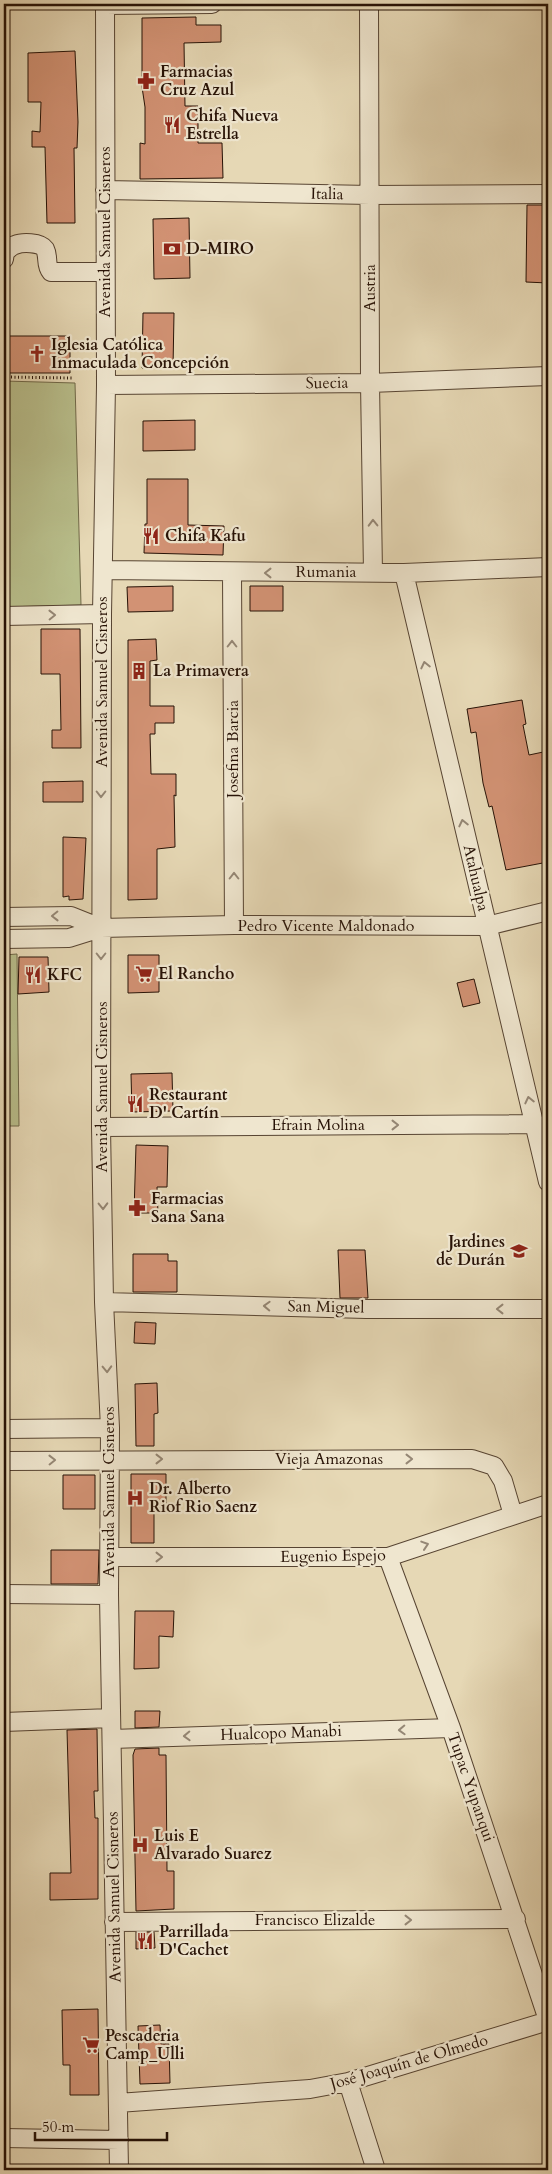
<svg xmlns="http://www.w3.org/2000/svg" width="552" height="2174" font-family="Cardo,serif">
<rect width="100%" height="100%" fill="#e6d8b5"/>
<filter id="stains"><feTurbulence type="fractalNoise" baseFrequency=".004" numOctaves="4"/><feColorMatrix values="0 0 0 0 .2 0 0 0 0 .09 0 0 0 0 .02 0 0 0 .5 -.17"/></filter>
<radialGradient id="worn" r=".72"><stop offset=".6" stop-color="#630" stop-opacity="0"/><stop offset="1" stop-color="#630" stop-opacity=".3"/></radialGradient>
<path fill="#b8be8b" stroke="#706848" d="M4,381L75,383L81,605L4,607Z
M17,954L19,1126H4V955Z"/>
<path fill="#d29274" stroke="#271206" d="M196,17V25H221V42L184,43L185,106H198V143H222L223,178L140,179V143L145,144V107L142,87V18Z
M75,51L78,122L77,148H74L75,223H47L45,147H32V131L40,132L41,102H28V53Z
M527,205H548V283L526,282Z
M189,218L190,278L154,279L153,219Z
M143,313H174L173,368H142Z
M4,336H70V373H4Z
M195,420V450L143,451V421Z
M147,479H188V525L224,526L223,555L144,553L145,524H147Z
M173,586V611L128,612L127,587Z
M250,586H283V611H250Z
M41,629H80L81,748H52V730H61L60,674H41Z
M156,639L157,660L150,661V706H174V723H155V734H150L151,774H176V796L174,795L175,847L157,849V899L128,900V640Z
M522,700L526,724L523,725L529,755L548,751V862L506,870L492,806L489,807L483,783L476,732L471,733L467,709Z
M83,781V802H43V782Z
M63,837L86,838L83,899L69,900V896L63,897Z
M128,955H159V992L128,993Z
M19,957H48L49,992L18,994Z
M474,979L480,1003L463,1007L457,983Z
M172,1073L173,1111L132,1112L131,1074Z
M136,1145L168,1146L167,1187H157L158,1213H134Z
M338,1250H365L368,1298H340Z
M133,1254H168V1261H177V1292H133Z
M135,1322L156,1323L155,1344L134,1343Z
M157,1383L158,1413L154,1414V1446H136L135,1384Z
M131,1474H166V1508H154V1543H131Z
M63,1475H95V1509H63Z
M51,1550H99L98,1584H51Z
M135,1611H174L173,1637L159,1636V1668L134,1669Z
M135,1711H160L159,1727L135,1728Z
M97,1729L98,1791H94L95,1818H98V1899L50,1900V1873H71L67,1730Z
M159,1748V1755H166L167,1871H174V1909L136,1911L133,1755L135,1749Z
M136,1932H154L155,1948L136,1949Z
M98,2009L99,2095H70V2065H63L62,2010Z
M160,2025L161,2044H169L170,2083L140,2084L138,2026Z"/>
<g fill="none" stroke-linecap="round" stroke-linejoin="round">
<g stroke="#574432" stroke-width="20">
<path id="minor" d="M105,4L106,385L102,614L101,1127L104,1302L110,1428L109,1595L119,2170
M369,4L370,383L373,572
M105,5L212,4
M105,190L370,195L548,194
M4,259L5,252C8,250 11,246 15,245C22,242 40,242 45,249C49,257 45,265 51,272H104
M106,385L370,383L548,376
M103,570L404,573L548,567
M232,573L234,925
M404,573L548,1182
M4,616L102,614
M4,917L71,916L101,928
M4,939L69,938L101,928L234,925L487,926L548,911
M101,1127L535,1124
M104,1302L366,1309H548
M4,1429L110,1428
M4,1461L472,1459L494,1466L503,1481L513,1515
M110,1557H388L548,1504
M388,1557L451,1728L548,2020
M4,1594L109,1595
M4,1722L111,1718
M112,1739L451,1728
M114,1922L516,1919
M348,2082L376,2170
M118,2103L310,2089L348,2082L548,2021
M4,2138L119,2140"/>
</g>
<path stroke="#271206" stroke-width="3" stroke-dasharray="1 2.5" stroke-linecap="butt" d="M4,377L72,378"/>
<use href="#minor" stroke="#efe6cf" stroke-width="18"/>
</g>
<defs><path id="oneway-chevron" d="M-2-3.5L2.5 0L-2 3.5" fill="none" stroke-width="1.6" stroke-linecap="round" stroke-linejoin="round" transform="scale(1.25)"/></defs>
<g stroke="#958775">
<use href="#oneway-chevron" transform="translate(373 523) rotate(-91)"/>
<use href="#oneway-chevron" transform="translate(268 573) rotate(180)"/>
<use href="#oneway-chevron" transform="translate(52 615) rotate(-1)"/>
<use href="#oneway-chevron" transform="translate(232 644) rotate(-90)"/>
<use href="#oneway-chevron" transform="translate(425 665) rotate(-103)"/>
<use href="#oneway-chevron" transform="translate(101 794) rotate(90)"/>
<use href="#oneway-chevron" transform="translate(463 823) rotate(-103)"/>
<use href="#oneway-chevron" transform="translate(234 876) rotate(-90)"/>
<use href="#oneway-chevron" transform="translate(55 916) rotate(179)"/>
<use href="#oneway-chevron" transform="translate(101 956) rotate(90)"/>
<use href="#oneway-chevron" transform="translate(529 1100) rotate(-103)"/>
<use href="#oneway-chevron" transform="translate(395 1125)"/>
<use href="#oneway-chevron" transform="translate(103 1206) rotate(89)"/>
<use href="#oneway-chevron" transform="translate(267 1306) rotate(-178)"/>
<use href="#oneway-chevron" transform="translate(500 1309) rotate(-180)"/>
<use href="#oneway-chevron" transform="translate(107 1369) rotate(88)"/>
<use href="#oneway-chevron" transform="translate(159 1459)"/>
<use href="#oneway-chevron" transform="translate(409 1459)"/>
<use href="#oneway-chevron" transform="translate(52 1460) rotate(-1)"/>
<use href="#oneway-chevron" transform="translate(425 1545) rotate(-18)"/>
<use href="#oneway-chevron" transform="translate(159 1557)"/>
<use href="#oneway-chevron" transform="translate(402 1730) rotate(178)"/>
<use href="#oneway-chevron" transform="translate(187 1736) rotate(178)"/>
<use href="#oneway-chevron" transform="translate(408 1920)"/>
</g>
<defs>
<g id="pharmacy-bare" transform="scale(1.35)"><path d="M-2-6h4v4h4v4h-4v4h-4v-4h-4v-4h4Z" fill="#8f2418" stroke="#efe6cf" stroke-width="2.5" paint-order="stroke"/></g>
<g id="restaurant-bare" transform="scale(1.35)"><path d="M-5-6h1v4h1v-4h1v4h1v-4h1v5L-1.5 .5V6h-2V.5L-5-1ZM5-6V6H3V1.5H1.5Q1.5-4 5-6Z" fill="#8f2418" stroke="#efe6cf" stroke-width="2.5" paint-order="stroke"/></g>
<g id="bank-bare" transform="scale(1.35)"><path d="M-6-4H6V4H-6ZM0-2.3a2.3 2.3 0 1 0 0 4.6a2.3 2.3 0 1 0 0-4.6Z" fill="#8f2418" stroke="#efe6cf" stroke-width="2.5" paint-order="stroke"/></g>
<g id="church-bare" transform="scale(1.35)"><path d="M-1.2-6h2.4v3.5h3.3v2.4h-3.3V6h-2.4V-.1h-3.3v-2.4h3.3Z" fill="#8f2418" stroke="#efe6cf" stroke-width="2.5" paint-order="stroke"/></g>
<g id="building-bare" transform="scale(1.35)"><path d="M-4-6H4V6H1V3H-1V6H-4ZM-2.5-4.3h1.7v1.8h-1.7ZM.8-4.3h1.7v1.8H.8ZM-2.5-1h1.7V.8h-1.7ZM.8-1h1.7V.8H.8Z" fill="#8f2418" stroke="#efe6cf" stroke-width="2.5" paint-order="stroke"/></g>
<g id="supermarket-bare" transform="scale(1.35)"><path d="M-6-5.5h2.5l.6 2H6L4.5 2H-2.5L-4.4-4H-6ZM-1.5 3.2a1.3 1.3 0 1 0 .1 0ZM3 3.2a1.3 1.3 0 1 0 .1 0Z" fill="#8f2418" stroke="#efe6cf" stroke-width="2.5" paint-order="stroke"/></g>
<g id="school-bare" transform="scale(1.35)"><path d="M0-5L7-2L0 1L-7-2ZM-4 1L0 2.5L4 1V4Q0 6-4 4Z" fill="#8f2418" stroke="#efe6cf" stroke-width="2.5" paint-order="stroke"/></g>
<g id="hospital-bare" transform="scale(1.35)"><path d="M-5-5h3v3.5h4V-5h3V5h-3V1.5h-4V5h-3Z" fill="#8f2418" stroke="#efe6cf" stroke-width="2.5" paint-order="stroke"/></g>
</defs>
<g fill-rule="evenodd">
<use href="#pharmacy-bare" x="146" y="81"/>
<use href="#restaurant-bare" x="172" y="125"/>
<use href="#bank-bare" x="172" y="249"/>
<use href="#church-bare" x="37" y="354"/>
<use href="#restaurant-bare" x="151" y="536"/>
<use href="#building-bare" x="139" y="671"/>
<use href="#supermarket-bare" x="144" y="974"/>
<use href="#restaurant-bare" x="33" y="975"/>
<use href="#restaurant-bare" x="135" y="1104"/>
<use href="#pharmacy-bare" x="137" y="1208"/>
<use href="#school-bare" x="519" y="1251"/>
<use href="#hospital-bare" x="135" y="1498"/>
<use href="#hospital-bare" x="140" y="1845"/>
<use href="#restaurant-bare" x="145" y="1941"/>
<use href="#supermarket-bare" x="91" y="2045"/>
</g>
<g text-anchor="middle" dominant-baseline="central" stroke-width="4.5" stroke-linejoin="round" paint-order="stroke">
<g font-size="16" font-weight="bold" fill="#271206" stroke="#efe6cf" text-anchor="start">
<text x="160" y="72">Farmacias<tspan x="160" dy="18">Cruz Azul</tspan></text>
<text x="186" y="116">Chifa Nueva<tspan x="186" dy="18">Estrella</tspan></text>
<text x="186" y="249">D-MIRO</text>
<text x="51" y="345">Iglesia Católica<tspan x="51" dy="18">Inmaculada Concepción</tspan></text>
<text x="165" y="536">Chifa Kafu</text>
<text x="153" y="671">La Primavera</text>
<text x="158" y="974">El Rancho</text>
<text x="47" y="975">KFC</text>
<text x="149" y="1095">Restaurant<tspan x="149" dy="18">D' Cartín</tspan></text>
<text x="151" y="1199">Farmacias<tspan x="151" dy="18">Sana Sana</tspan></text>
<text x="505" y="1242" text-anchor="end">Jardines<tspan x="505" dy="18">de Durán</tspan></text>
<text x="149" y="1489">Dr. Alberto<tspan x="149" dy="18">Riof Rio Saenz</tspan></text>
<text x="154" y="1836">Luis E<tspan x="154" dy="18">Alvarado Suarez</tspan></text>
<text x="159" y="1932">Parrillada<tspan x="159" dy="18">D'Cachet</tspan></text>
<text x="105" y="2036">Pescaderia<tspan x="105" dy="18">Camp_Ulli</tspan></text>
</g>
<g font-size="16" fill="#271206" stroke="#efe6cf">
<text transform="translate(327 194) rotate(1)">Italia</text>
<text transform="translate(105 232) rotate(-90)">Avenida Samuel Cisneros</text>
<text transform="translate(370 288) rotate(-90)">Austria</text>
<text transform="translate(327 383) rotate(-1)">Suecia</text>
<text x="326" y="572">Rumania</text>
<text transform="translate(102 682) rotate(-90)">Avenida Samuel Cisneros</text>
<text transform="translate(233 749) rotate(-90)">Josefina Barcia</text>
<text transform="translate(476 878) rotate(77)">Atahualpa</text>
<text x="326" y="926">Pedro Vicente Maldonado</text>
<text transform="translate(102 1087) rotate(-90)">Avenida Samuel Cisneros</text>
<text x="318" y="1125">Efrain Molina</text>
<text transform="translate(326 1307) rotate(1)">San Miguel</text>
<text x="329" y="1459">Vieja Amazonas</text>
<text transform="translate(109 1492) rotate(-90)">Avenida Samuel Cisneros</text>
<text transform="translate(333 1556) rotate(-1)">Eugenio Espejo</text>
<text transform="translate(281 1733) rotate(-2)">Hualcopo Manabi</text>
<text transform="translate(471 1787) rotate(71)">Tupac Yupanqui</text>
<text transform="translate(114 1897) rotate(-91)">Avenida Samuel Cisneros</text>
<text x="315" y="1920">Francisco Elizalde</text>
<text transform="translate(409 2062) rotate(-16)">José Joaquín de Olmedo</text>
</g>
</g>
<rect width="552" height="2174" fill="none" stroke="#e6d8b5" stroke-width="20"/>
<rect x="5" y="5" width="542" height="2164" fill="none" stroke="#271206" stroke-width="2.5"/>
<rect x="10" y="10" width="532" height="2154" fill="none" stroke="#271206"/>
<path d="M35 2132v8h132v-8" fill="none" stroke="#271206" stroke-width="2.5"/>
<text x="42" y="2132" font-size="15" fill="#271206" stroke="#efe6cf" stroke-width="4" paint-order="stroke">50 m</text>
<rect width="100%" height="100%" filter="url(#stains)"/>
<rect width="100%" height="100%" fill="url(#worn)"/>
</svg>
